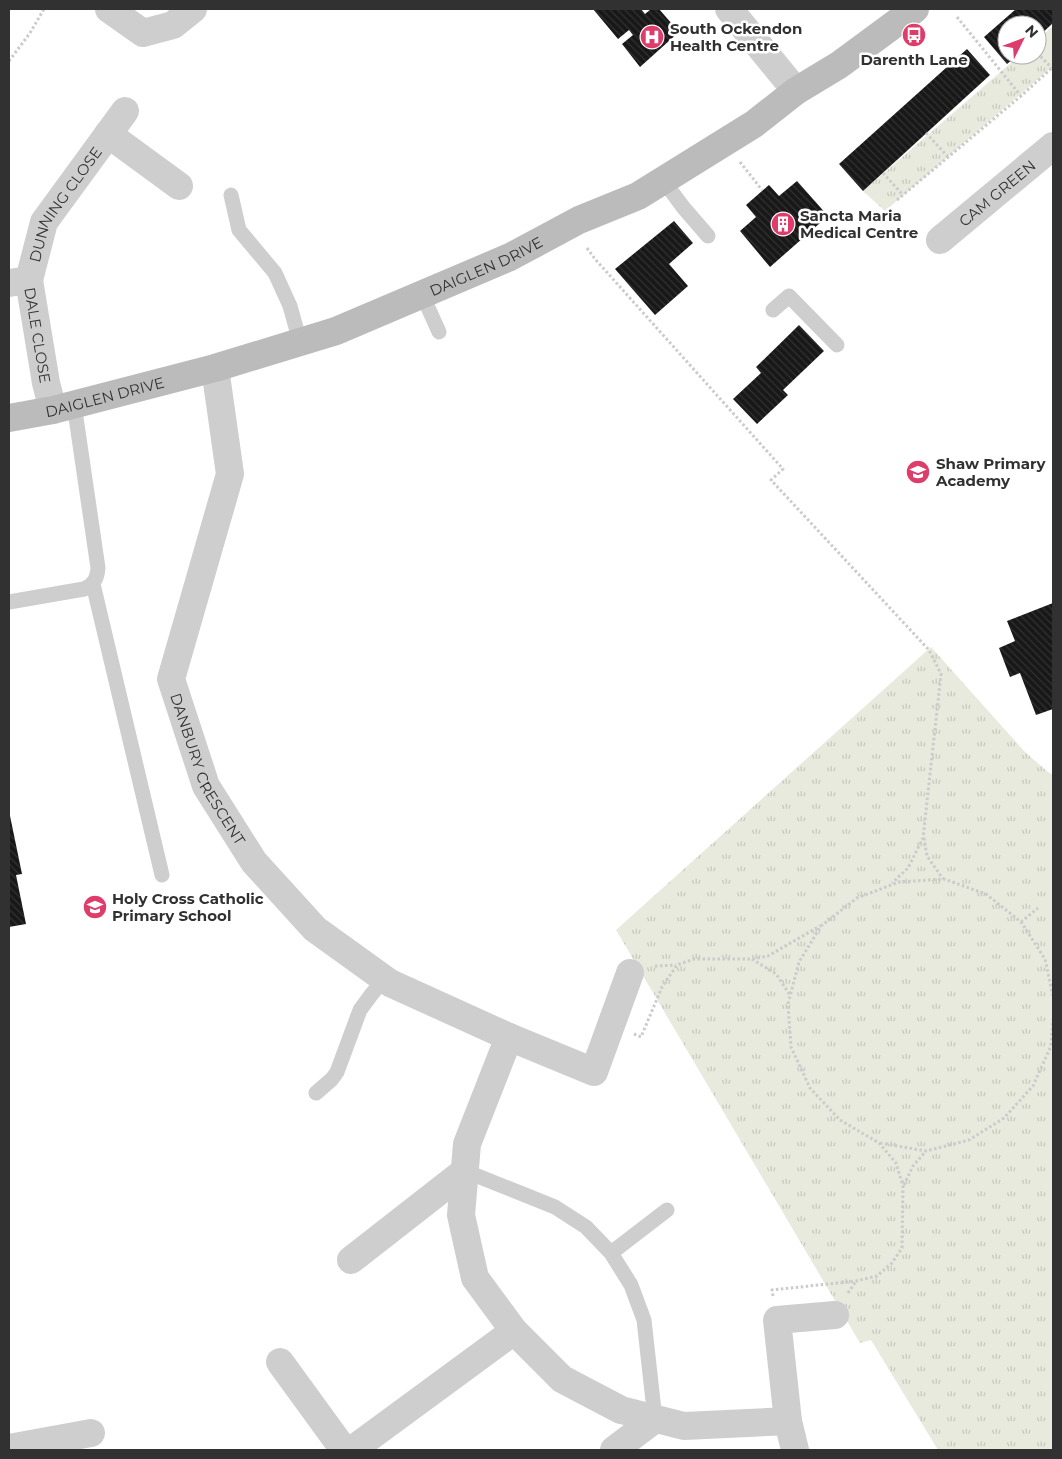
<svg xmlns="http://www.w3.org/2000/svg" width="1062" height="1459" font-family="Montserrat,sans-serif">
<defs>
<pattern id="grass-tufts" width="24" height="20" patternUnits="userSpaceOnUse" patternTransform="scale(1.25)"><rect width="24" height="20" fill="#e7eadd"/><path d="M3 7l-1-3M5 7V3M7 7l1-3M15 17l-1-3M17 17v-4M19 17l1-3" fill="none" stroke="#c7c9be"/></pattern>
<pattern id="building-back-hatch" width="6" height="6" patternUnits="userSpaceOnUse" patternTransform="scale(1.25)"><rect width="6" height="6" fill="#181818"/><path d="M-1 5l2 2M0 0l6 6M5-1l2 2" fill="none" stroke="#313131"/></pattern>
</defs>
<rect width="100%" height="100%" fill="#fff"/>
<path fill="url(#grass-tufts)" d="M1053,26V66L885,211L863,191L1020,55H1037V40Z
M931,647L1025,752L1048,772L1053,775V1450H938L871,1340L860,1343L616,930Z"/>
<path fill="url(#building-back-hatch)" d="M593,9H641L645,14L651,9H659L679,32L640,67L622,44L633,35L629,30L618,39Z
M1016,9H1053V23L1037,38V25H1007V55H1018L1007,64L984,37Z
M967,49L990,75L863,191L839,164Z
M797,181L828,216L770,267L740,231L756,217L746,205L769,185L779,196Z
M674,221L693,243L669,264L688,286L655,315L615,269Z
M799,325L824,351L783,390L788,395L757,424L733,399L761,373L756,367Z
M1053,603V709L1036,715L1020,673L1010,677L999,648L1015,641L1007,621Z
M9,811L22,874L16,875L26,924L9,927Z"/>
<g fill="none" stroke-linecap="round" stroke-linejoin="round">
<path stroke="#cbcbcb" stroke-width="3" stroke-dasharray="2.5 2.5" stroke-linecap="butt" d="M957,17L1021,96L1053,67
M1037,53L1052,68
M9,61L30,33L44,9
M926,133L948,157
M740,162L762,190
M883,173L903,195
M897,200L1021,96
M587,248L595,259L783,469L771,480L929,650L941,674L923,838L908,868L892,883
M924,838L927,856L943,879
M1021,922L1038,908
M752,959L776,974L790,995
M655,966L676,965
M634,1034L641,1037L662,987L677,965L694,959H752L768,956L820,926
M880,1143L926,1151L969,1140L1004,1118L1033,1086L1051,1046L1053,1019
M904,1185L913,1166L926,1151
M848,1293L856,1281
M773,1296L772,1290L856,1281L877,1276L892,1263L902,1248L903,1186L896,1163L879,1143L840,1120L810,1088L791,1047L788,1004L799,962L821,926L857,898L899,882L944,879L986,894L1021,922L1045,959L1053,996"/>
<path stroke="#cecece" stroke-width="15" d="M663,180L683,207L708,236
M231,195L239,230L275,273L290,306L300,342
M422,294L439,332
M773,310L789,296L837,345
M93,584L162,875
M9,602L84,589C94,584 97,579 98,568L74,404
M316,1093L332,1079L337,1072L360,1010L371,995L384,979
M465,1171L555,1207L586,1227L611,1253L631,1285L644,1320L655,1419
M611,1253L667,1210"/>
<g stroke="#cecece" stroke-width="28">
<path d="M109,9L143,33L173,25L193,9"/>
<path d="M729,9L796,91"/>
<path d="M108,134L179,186"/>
<path id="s1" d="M940,240L1053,146"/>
<path id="s2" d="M29,280L44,222L125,111"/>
<path id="s3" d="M9,283L29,280L46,383L53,410"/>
<path id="s4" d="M215,368L230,474L171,679L206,786L254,862L315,929L390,983L509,1037L467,1144L461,1215L475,1278L514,1331L562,1379L621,1410L684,1426L788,1421L795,1450"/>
<path d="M509,1037L594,1072L630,973"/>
<path d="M351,1260L465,1171"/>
<path d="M280,1362L344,1450"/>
<path d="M788,1421L777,1320L835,1315"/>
<path d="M9,1448L91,1433"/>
<path d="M352,1450L514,1331"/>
<path d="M614,1450L655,1419"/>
</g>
<path stroke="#bbb" stroke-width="28" id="s5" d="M9,418L53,410L215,368L336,331L510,257L579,220L638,196L754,124L796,91L839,65L915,9"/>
</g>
<defs>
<g id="bus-disc" transform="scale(1.25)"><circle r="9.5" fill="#de3c6b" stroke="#fff"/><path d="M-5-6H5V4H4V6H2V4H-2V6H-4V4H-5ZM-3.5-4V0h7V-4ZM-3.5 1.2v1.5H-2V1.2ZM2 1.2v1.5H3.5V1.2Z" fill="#fff"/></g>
<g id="hospital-disc" transform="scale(1.25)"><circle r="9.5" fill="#de3c6b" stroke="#fff"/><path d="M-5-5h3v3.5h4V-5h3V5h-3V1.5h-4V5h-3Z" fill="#fff"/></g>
<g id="building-disc" transform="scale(1.25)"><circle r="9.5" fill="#de3c6b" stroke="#fff"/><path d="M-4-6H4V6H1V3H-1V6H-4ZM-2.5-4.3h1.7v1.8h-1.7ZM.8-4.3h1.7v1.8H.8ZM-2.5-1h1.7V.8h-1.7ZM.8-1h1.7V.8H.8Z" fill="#fff"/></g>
<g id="school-disc" transform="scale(1.25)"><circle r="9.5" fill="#de3c6b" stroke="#fff"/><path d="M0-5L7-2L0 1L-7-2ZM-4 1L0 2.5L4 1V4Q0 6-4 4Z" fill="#fff"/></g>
</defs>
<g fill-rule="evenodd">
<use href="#bus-disc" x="914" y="35"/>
<use href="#hospital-disc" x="652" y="37"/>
<use href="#building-disc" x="783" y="224"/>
<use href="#school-disc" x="918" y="472"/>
<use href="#school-disc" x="95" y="907"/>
</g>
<g text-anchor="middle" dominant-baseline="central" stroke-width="5" stroke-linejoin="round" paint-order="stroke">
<g font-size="15" font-weight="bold" fill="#313131" stroke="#fff" text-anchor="start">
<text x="670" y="28">South Ockendon<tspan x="670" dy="17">Health Centre</tspan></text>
<text x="914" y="59" text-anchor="middle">Darenth Lane</text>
<text x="800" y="215">Sancta Maria<tspan x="800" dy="17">Medical Centre</tspan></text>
<text x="936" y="463">Shaw Primary<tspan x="936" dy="17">Academy</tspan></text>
<text x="112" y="898">Holy Cross Catholic<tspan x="112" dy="17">Primary School</tspan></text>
</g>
<g font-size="15" fill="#313131" stroke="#fff">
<text stroke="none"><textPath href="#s1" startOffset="74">CAM GREEN</textPath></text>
<text stroke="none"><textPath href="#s2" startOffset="85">DUNNING CLOSE</textPath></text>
<text stroke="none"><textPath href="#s5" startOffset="502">DAIGLEN DRIVE</textPath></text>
<text stroke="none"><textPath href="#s3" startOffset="76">DALE CLOSE</textPath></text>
<text stroke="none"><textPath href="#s5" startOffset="98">DAIGLEN DRIVE</textPath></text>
<text stroke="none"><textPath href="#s4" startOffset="418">DANBURY CRESCENT</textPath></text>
</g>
</g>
<rect width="1062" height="1459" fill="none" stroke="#313131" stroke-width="20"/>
<g transform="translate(1022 40) rotate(48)"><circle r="24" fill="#ffffff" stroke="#adadad"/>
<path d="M0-4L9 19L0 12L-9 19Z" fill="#de3c6b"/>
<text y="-8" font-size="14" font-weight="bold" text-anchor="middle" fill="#313131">N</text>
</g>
</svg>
